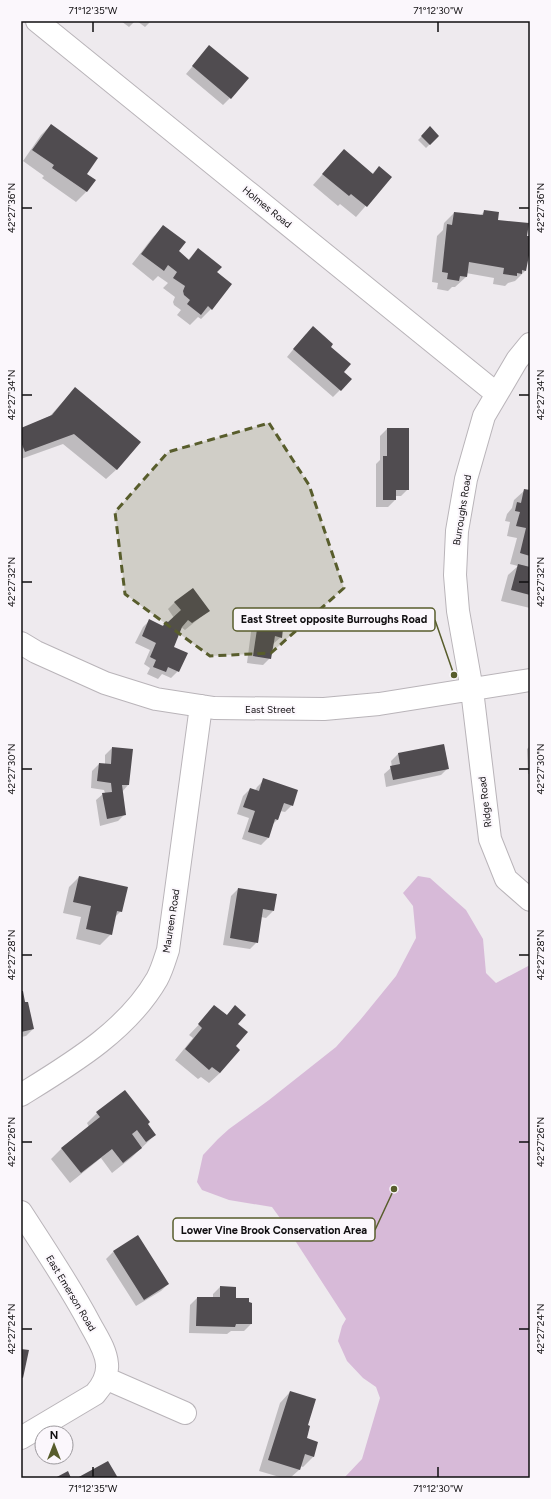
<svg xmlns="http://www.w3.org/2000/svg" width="551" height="1499" font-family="Figtree,sans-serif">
<rect width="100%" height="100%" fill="#eeeaee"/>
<path fill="#d7bad8" d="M418,876L430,878L466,910L483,939L486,973L496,983L530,965V1478H344L362,1459L380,1398L376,1387L363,1378L347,1361L338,1341L342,1326L346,1319L285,1225L272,1207L229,1200L202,1190L197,1182L203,1155L218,1139L229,1129L269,1100L336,1047L361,1019L396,976L416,938L413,906L403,893Z"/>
<path fill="#0003" d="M121,21H135L129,27Z
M137,21H151L145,27Z
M203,54L230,98L223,105L186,74Z
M51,125L86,174L95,180L86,192L76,202L42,178L44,176L23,161L41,135Z
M430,128L438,136L426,148L418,140Z
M344,150L372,174L379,167L391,177L356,217L340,204L338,206L313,185Z
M484,212L497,221L526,237H530L525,271L515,281L508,283L505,286L493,284L494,278L466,273V277L455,287H452L448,291L437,289L438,283L432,282L437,236L443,230L444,223L454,213L480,216Z
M163,227L177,251L188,260L198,249L216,273L211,309L201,319L198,317L190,325L177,315L181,310L174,305L173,302L175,297L163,288L168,283L158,276L153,281L132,264L153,237Z
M306,334L330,347L343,372L351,379L333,397L287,357Z
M75,388L117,469L106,479L63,444L21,459V429L50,416Z
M387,429L408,489L401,496H395V500L388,507H376V464L380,460V436Z
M530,488V608L501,601L508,575L518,566L510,564L517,538L507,536L510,522L505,521L507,514L512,508L514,500L525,490H528Z
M175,602L208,611L185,630L181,627L172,647L178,671L171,678L162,674L158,679L147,674L150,668L144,664L150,650L135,643L143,627L150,620L161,627L166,622L168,623L174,618L168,609Z
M259,617L281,637L273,644L270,658L263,665L247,663L252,624Z
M444,745L448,768L441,775L386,787L384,774L392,767L391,761L398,754Z
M530,746V774H528L527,749Z
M112,748L128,785L122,792L125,814L118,821L100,826L96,800L103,794L105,793L104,790L91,788L92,771L99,764H105V755Z
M264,780L292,805L285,812L280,811L278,819L273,824L268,838L261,845L242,839L249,818L237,814L243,796L250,789L255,791L257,787Z
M79,877L121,911L114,918L111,934L100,945L76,939L81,917L63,913L69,887Z
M238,889L273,911L266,918L261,917L257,942L250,949L223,945L231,896Z
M21,992L33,1029L26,1036L21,1037Z
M235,1007L237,1024L234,1046L220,1073L209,1083L201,1077L198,1079L175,1060L193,1038L189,1035L207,1016H226Z
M125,1091L155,1135L131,1158L112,1173L101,1158L70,1183L51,1159L62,1148L89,1127L87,1123L97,1113Z
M113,1252L168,1284L161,1291L136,1306L106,1259Z
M220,1287L235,1299L251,1303V1324L244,1331H231L227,1334L189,1333L190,1305L197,1298H213V1294Z
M290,1392L306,1426L305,1439L317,1443L313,1457L303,1467L300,1466L299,1470L290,1478H283L259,1471L280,1403Z"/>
<path fill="#504c50" d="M209,45L249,78L231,99L192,66Z
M51,124L98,158L87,174L96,180L87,192L52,168L54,165L32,150Z
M430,126L439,136L430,145L421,136Z
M344,149L373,174L379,166L392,177L367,207L351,194L349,196L322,174Z
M484,210L499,212L498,220L529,223L527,236H530V250L526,271L522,270V274L517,273V276L503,274L504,268L469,262L467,277L460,276L459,281L447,279L448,273L442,272L447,224L452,225L454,212L483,215Z
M163,225L186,242L179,251L189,260L198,248L222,267L217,272L232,284L212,310L208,306L201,315L187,304L190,300L184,295L183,291L185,286L173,278L177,272L168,265L164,271L141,254Z
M313,326L333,344L331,347L351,364L344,372L352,379L341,391L293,349Z
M75,387L141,442L117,470L74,434L25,452L21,442V428L52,415Z
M387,428H409V490H396V500H383V456H387Z
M524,489L530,490V556L520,553L526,528L516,526L520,512L515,511L517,502L521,503Z
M518,564L530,567V595L511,590Z
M193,588L210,611L192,623L188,620L182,627L174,647L188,653L179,672L168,667L166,672L153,667L156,660L150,657L156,643L142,636L149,619L163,626L166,621L168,622L181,610L174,602Z
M259,616L284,619L282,638L275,636L271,659L253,656Z
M444,744L449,769L393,780L390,766L400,764L398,753Z
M112,747L133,749L129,785H122L126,815L107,819L102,793L112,792L111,783L97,781L99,763L111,764Z
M263,778L298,790L293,806L284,803L278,820L275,819L269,838L248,832L255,811L243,807L250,788L259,791Z
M79,876L128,887L122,912L117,911L112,935L86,929L91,906L73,902Z
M238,888L277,894L274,911L263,909L258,943L230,938Z
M21,991H23L25,1002H28L34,1029L21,1032Z
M214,1005L227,1015L235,1005L246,1015L238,1024L248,1032L236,1046L240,1050L220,1073L212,1067L209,1070L185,1049L202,1028L198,1024Z
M125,1090L150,1122L148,1124L156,1135L146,1142L137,1130L132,1134L142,1148L123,1163L112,1149L81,1173L61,1148L100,1117L96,1112Z
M138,1235L169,1284L144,1300L113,1251Z
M220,1286L236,1287V1298H249V1302L252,1303V1324H236L235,1327L196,1326L197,1297H220Z
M21,1349L29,1350L23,1378L21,1377Z
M290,1391L316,1399L308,1425L310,1426L307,1438L318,1442L314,1457L305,1454L300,1470L268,1460Z
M108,1461L118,1478H77Z
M68,1471L71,1478H55Z"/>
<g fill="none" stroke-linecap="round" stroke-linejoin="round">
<g stroke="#b9b4b9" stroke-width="24">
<path id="minor" d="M37,21L497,394
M530,344L517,360L484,416L466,479L457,531L455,575L458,611L472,690L490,839L506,879L530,900
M21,643L36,652L105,683L156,699L214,708L324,709L379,704L530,680
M21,1095C71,1064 127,1031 157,979C162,970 165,959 168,950L201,706
M21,1212C45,1249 70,1286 90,1324C97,1337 106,1350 107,1364C108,1375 102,1386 95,1394L21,1438
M105,1378L185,1413"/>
</g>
<use href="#minor" stroke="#fff" stroke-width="22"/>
</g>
<path fill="#585d2c" fill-opacity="0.2" stroke="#585d2c" stroke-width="3" stroke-dasharray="8 5" stroke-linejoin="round" d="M269,423L309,485L344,588L271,653L210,656L125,594L115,512L168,452Z"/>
<path fill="none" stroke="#110f11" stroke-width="1.5" d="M93,22V32M438,22V32M22,208H32M519,208H529M22,395H32M519,395H529M22,582H32M519,582H529M22,769H32M519,769H529M22,955H32M519,955H529M22,1142H32M519,1142H529M22,1329H32M519,1329H529M93,1467V1477M438,1467V1477"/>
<g text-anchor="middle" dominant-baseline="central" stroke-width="4" stroke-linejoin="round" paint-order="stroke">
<g font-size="10" fill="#110f11" stroke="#fbf7fc">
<text transform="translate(267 207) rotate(39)">Holmes Road</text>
<text transform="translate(462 510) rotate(-81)">Burroughs Road</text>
<text x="270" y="709">East Street</text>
<text transform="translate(485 802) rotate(-97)">Ridge Road</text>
<text transform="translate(171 921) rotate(-81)">Maureen Road</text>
<text transform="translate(71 1293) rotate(59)">East Emerson Road</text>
</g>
</g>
<path fill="none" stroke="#585d2c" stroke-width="1.5" d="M454 675L435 620M394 1189L375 1230"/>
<g fill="#585d2c" stroke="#fbf7fc" stroke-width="1.5">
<circle cx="454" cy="675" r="4"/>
<circle cx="394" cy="1189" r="4"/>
</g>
<g fill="#fbf7fc" stroke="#585d2c" stroke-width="1.5">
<rect x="233" y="608" width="202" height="23" rx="4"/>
<rect x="173" y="1218" width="202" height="23" rx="4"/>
</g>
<g font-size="11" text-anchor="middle" font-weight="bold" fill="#110f11">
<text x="334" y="623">East Street opposite Burroughs Road</text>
<text x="274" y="1234">Lower Vine Brook Conservation Area</text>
</g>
<rect width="551" height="1499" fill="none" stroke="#fbf7fc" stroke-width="44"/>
<g transform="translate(54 1445)"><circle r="19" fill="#fbf7fc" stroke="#9d9a9e"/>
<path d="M0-3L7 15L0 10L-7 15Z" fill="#585d2c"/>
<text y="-6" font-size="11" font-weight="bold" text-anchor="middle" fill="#110f11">N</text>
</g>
<rect x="22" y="22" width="507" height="1455" fill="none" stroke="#110f11" stroke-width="1.5"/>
<g font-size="10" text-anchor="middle" fill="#110f11">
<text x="93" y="14">71°12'35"W</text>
<text x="438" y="14">71°12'30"W</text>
<text transform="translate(11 208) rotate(-90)" y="4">42°27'36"N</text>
<text transform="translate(540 208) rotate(-90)" y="4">42°27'36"N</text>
<text transform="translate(11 395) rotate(-90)" y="4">42°27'34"N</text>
<text transform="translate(540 395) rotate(-90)" y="4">42°27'34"N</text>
<text transform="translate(11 582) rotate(-90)" y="4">42°27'32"N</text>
<text transform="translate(540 582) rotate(-90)" y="4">42°27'32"N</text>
<text transform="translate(11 769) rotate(-90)" y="4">42°27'30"N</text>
<text transform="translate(540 769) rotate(-90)" y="4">42°27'30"N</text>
<text transform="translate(11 955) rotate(-90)" y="4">42°27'28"N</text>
<text transform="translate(540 955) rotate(-90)" y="4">42°27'28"N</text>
<text transform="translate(11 1142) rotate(-90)" y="4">42°27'26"N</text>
<text transform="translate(540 1142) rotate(-90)" y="4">42°27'26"N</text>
<text transform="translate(11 1329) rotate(-90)" y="4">42°27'24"N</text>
<text transform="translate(540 1329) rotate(-90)" y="4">42°27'24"N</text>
<text x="93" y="1492">71°12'35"W</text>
<text x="438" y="1492">71°12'30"W</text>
</g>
</svg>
